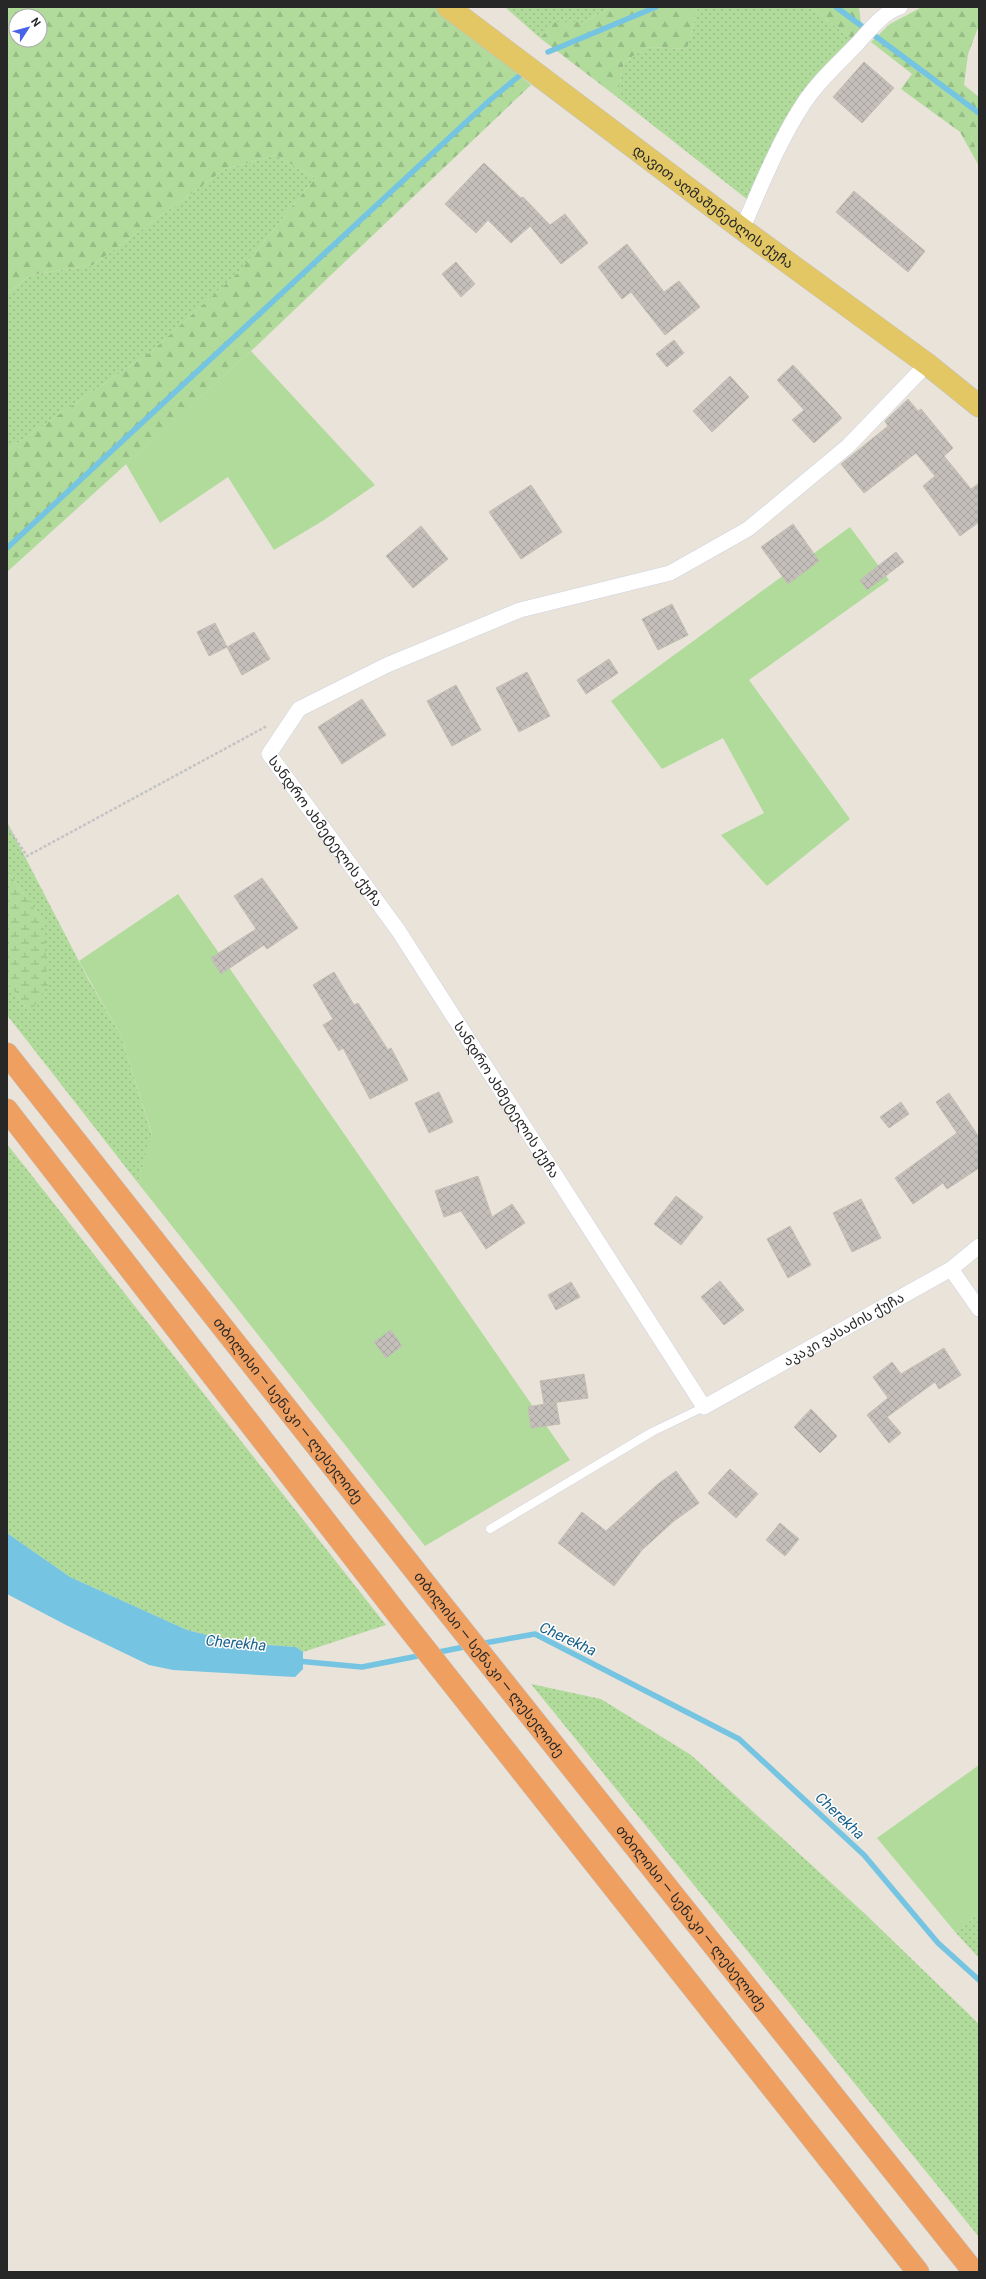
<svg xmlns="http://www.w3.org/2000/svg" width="986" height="2279" font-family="Roboto,'Noto Sans Georgian',sans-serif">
<defs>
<pattern id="grass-dots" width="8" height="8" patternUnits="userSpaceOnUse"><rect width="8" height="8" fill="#b0db9b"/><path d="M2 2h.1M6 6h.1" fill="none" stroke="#97bc86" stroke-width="1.8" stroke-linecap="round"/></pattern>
<pattern id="forest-firs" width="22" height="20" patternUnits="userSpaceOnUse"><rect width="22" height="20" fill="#b0db9b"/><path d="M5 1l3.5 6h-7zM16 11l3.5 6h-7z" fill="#97bc86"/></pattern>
<pattern id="wetland-marsh" width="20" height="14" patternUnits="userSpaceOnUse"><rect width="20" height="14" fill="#b0db9b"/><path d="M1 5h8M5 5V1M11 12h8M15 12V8" fill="none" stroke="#97bc86"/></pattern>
<pattern id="building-cross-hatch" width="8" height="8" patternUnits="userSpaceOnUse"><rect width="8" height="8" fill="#c4bfba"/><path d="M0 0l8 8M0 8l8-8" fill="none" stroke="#a8a4a0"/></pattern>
</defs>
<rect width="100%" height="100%" fill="#e9e3da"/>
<path fill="url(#grass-dots)" d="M505,7H612L584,22H555L540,38Z
M698,7H810L852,39L800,94L748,200L617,97L624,62L647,47L687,49Z
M276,155L315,178L240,271L152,351L7,450V293L31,275L93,265L225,169Z
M7,822L86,975L121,1036L152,1135L138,1183L7,1015V981L30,1013L43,921L7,870Z
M7,1144L386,1625L303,1652L296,1647L239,1643L187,1630L70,1577L7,1533Z
M531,1684L601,1699L691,1755L863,1912L979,2024V2237Z
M979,1913V1958L956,1933Z"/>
<path fill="url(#forest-firs)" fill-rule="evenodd" d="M7,7H436L531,85L251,351L7,572V450L152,351L240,271L315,178L276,155L225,169L93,265L31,275L7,293ZM16,16H40V40H16Z
M612,7H698L687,49L647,47L624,62L617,97L540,38L555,22H584Z
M810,7H859L861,24L863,29L852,39Z
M922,7H979V25L968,54L964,85L979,97V128L971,137L979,154V166L960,132L901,89L912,74L871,42L890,24Z"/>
<path fill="url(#wetland-marsh)" d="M7,870L43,921L48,985L30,1013L7,981Z"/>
<path fill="#b0db9b" d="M979,128V154L971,137Z
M251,351L375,485L324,520L274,550L228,477L160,523L126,464Z
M850,527L889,580L749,680L850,819L767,886L721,835L764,813L723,738L662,769L611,701Z
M178,894L570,1460L425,1546L138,1183L152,1134L121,1036L79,961Z
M979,1765V1913L956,1933L877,1838Z"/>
<path fill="#75c4e2" d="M7,1533L70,1577L187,1630L239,1643L296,1647L303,1652V1669L295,1677L173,1670L149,1665L66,1625L7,1594Z"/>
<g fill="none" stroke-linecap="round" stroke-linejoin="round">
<path stroke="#75c4e2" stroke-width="5.5" d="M836,7L979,113
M548,52L656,7
M7,548L490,100L519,76
M479,1644L535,1634L739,1739L864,1855L938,1943L979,1980
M434,1653L469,1646
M297,1661L362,1667L423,1655"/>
</g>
<path fill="url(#building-cross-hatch)" stroke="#c3beb4" d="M864,62L894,88L862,123L833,97Z
M484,163L521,198L523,197L550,225L565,214L588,243L561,264L530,226L511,243L488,220L476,233L445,204Z
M854,191L925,251L908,272L836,212Z
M627,244L664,292L679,281L700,307L665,335L631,292L622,299L598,267Z
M456,262L475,284L461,297L442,274Z
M674,340L684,353L667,367L656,354Z
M793,365L842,418L814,443L792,420L804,410L777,380Z
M730,376L749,397L712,432L693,411Z
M908,399L918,411L921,409L953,448L944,456L971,489L979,483V522L960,536L923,486L935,476L916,453L864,493L841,464L888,426L885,421Z
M531,485L562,532L521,559L489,512Z
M793,524L819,561L788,584L761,547Z
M421,526L448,559L413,588L386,556Z
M896,552L904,562L867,590L860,580Z
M672,604L688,635L658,650L642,619Z
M215,623L227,647L209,656L197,632Z
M254,632L270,659L242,675L227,647Z
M609,659L618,673L586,694L577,680Z
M527,672L550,716L519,732L496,688Z
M456,685L481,730L452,746L427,701Z
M362,699L386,735L342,764L318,727Z
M262,878L298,928L267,949L264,945L221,974L211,958L256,929L234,896Z
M334,972L354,1005L358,1003L388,1050L391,1048L408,1080L370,1099L343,1048L339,1051L323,1025L333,1019L313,985Z
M439,1092L453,1122L429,1133L415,1103Z
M949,1093L979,1137V1168L947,1189L943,1183L913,1204L895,1178L957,1133L936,1102Z
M901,1102L909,1114L889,1128L880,1117Z
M478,1176L492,1217L512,1204L525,1223L486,1249L461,1211L444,1217L435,1191Z
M676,1196L703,1217L681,1245L654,1224Z
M861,1199L881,1238L852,1252L833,1213Z
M790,1226L811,1265L788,1278L767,1239Z
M720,1281L744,1310L724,1325L701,1297Z
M571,1282L580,1297L556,1310L548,1295Z
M391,1330L402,1346L386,1358L374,1342Z
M944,1348L961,1375L939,1389L935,1382L887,1417L901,1433L889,1443L867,1415L888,1398L873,1377L892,1362L901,1374Z
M584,1374L588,1398L544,1404L540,1381Z
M556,1402L560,1424L531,1428L528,1407Z
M811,1409L837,1436L820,1453L794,1427Z
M730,1469L758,1494L736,1518L708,1493Z
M676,1471L699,1503L674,1521L642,1550L614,1586L558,1543L582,1512L606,1531L658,1484Z
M780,1523L799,1539L785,1556L766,1540Z"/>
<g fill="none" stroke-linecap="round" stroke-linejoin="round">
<g stroke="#cfd2df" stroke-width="9">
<path id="lane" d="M490,1529L652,1432L704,1407"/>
</g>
<g stroke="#cfd2df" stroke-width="16">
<g id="street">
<path d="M742,229C761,187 778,142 804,103C818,81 839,63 857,44C869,31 882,13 900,7"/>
<path id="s1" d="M927,364L848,446L748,529L670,573L520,610L387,665L299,709L269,754L398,930L704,1407L951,1269L979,1246"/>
<path d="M951,1269L979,1309"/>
</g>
</g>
<g stroke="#c3c3c3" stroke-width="23">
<g id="primary">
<path id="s2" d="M448,7L742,229L927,364L979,406"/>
</g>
</g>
<g stroke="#c3c3c3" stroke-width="23">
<g id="highway">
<path id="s3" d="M7,1054L435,1596L974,2272"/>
<path d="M7,1110L399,1616L918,2272"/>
</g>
</g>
<path stroke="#c3c3c3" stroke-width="2.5" stroke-dasharray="3 2" stroke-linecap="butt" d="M7,826L27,856L267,726"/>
<use href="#lane" stroke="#fff" stroke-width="8"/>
<use href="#street" stroke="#fff" stroke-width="15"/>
<use href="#primary" stroke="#e3c765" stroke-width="22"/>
<use href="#highway" stroke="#ef9f5f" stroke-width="22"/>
</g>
<g text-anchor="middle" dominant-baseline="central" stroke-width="3" stroke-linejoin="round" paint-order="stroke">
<g font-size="14" fill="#272727" stroke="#fff">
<text stroke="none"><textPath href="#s2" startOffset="332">დავით აღმაშენებლის ქუჩა</textPath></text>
<text stroke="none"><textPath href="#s1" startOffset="880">სანდრო ახმეტელის ქუჩა</textPath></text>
<text stroke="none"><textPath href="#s1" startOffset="1204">სანდრო ახმეტელის ქუჩა</textPath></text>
<text stroke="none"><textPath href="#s1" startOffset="1729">აკაკი ვასაძის ქუჩა</textPath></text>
<text stroke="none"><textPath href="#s3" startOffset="454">თბილისი — სენაკი — ლესელიძე</textPath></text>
<text stroke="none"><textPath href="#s3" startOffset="778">თბილისი — სენაკი — ლესელიძე</textPath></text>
<text stroke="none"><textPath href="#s3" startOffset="1102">თბილისი — სენაკი — ლესელიძე</textPath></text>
</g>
<g font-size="15" font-style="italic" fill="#19618a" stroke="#fff">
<text transform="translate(568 1639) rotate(25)">Cherekha</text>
<text transform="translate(236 1643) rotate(5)">Cherekha</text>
<text transform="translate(840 1816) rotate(43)">Cherekha</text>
</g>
</g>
<rect width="986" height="2279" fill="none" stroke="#272727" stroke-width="16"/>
<g transform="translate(28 28) rotate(54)"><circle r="19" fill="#ffffff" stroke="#a9a9a9"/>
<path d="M0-3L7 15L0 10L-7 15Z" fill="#4763e8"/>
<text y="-6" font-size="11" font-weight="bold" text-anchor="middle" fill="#272727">N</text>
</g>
</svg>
